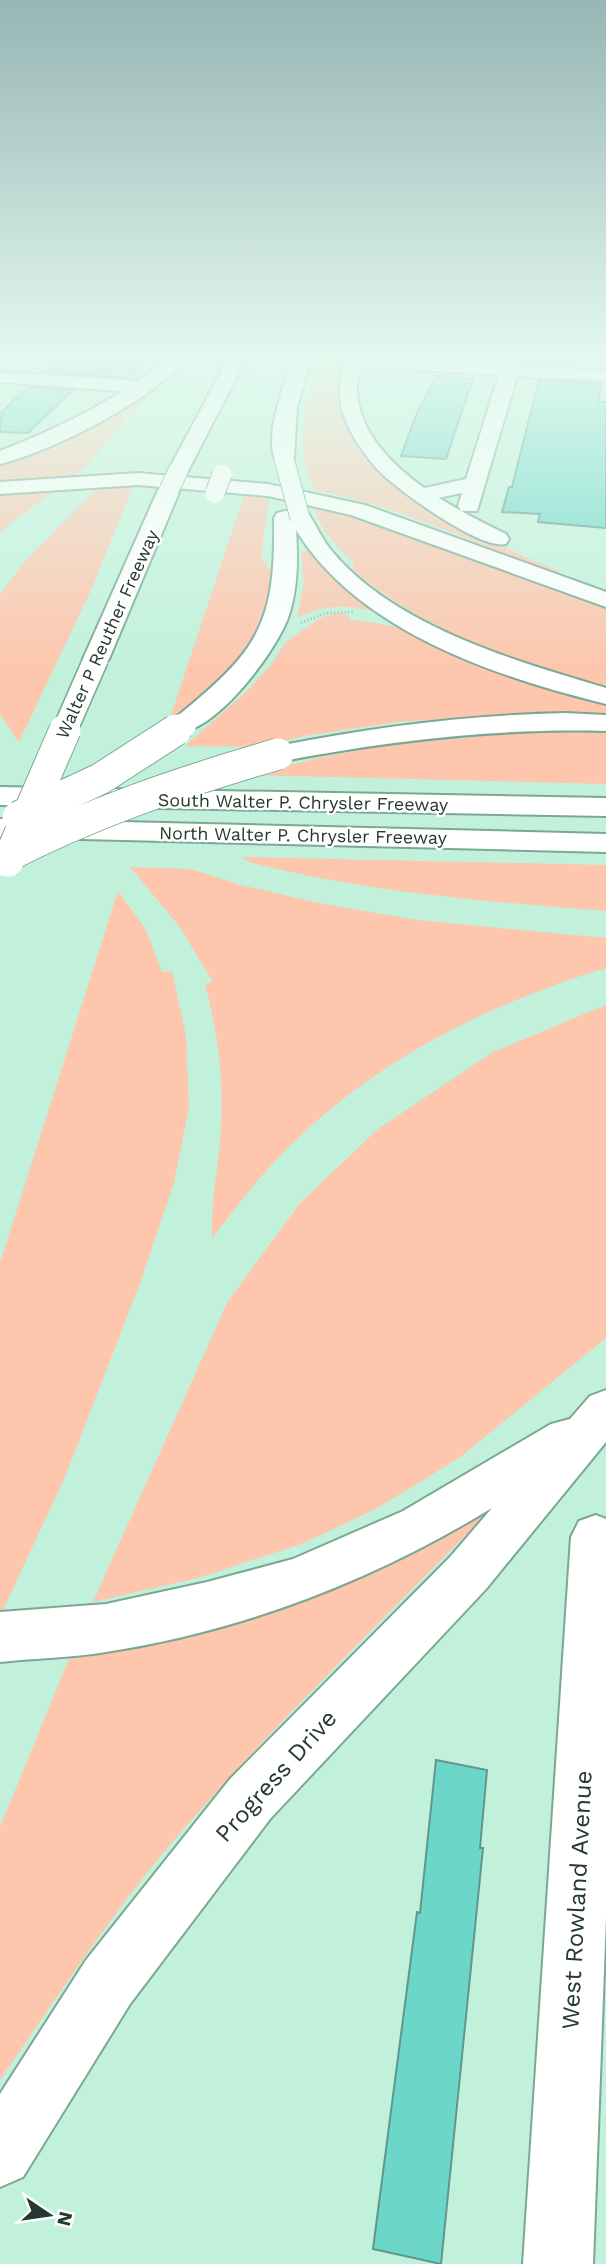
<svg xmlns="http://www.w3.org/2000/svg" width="606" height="2264" font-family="'Work Sans',sans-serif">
<rect width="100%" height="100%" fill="#c1f1db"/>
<path fill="#fdc6ad" d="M322,355H346C301,461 485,541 559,571L557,574C477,545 398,505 314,490C294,440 303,403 322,355Z
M177,368L125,420L87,465L72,478L0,485V463Z
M133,487L91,590L19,742L0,714V595L23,563L96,489Z
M57,488L0,532V494Z
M244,495L269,499L261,557L274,575C261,650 223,678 168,724Z
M311,503L329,507L606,606V686C515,662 424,631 352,569L354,563C334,544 320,529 311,503Z
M309,551L341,584L388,616C355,605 328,602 297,618L304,583L301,552Z
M336,613L348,615L350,620C419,624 481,661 544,685C564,693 585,698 606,704V713L493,716L396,722L304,736L258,747L185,746L246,692L270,666L286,642L320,618Z
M522,733H606V784L252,775L318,758L388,745Z
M242,857L606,865V911C485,901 367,893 249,862Z
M130,867L191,869L241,885L318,903L416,920L606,938V968C486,1004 368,1064 280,1156C255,1181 234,1211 212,1238C211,1202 217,1176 220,1141C225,1084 219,1039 205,984L213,982L179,926Z
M118,891L146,930L162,972L172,971L186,1036L189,1107L174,1183L140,1283L65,1477L3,1610H0V1263Z
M606,1005V1338L459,1458L372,1511L301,1544L198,1578L93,1602L227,1303L300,1203L378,1129L493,1052Z
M504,1496C393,1610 278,1720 174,1840C110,1915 56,1999 0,2080V1827L69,1659C175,1642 278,1619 375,1571C420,1549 462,1522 504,1496Z"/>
<path fill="#6cd7c9" stroke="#60968e" stroke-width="2" d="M50,355H148L129,378L43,372L50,366Z
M436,376L473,379L446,459L401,456L417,413Z
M539,380L601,384L598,402H606V528L538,522L540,514L502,512L509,487H512Z
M28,387L73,390L28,433L0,432L2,412Z
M436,1760L487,1770L480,1848H483L441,2264L373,2249L417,1912L420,1913Z"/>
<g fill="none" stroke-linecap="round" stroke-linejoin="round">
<g stroke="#7aa893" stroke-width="4">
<path id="minor" d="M505,355H523L520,366L606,371V381L517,376L477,511H461L458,506L462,493L423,501L415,500L412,495L415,490L466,479L499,375L353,366L344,361L353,356L502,364Z
M0,372L142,381L151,387L142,393L0,382Z
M596,1515L606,1519V1917L593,2264H523L571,1537L579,1521Z"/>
</g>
<g stroke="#7aa893" stroke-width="4">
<path id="major" d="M170,355H189C156,399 53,451 0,464V451C61,427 120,399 170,355Z
M346,355H364C362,366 357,377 357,388C358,460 450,507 506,534L509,539L506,544C480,550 401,492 381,473C366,457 353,439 345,419C336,398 341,377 346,355Z
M138,473L268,484L365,505L606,592V607L351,515L268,496L138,485L0,494V482Z
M606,1390V1442L486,1589L270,1819L130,2004L23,2177L0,2187V2094L86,1960L230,1779L450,1557L492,1508C374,1580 243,1631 106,1652C71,1658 35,1658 0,1662V1612L106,1604L207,1582L293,1559L403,1511L551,1424L570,1419L590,1396Z"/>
</g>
<g stroke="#7aa893" stroke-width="4">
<path id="highway" d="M230,355H248L188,471L185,475H171L168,471Z
M295,355H313L297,406L294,459L291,463H277C262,440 285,379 295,355Z
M169,484L176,486L180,490L109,659L105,664L96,667L87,664L83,659L158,490L162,486Z
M285,511L308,513C316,525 322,539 331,550C393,626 515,661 606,688V704C496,677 358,631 296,530C298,558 298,588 289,615C279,648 211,740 174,731L170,725L174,719C257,651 276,627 274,518L277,513Z
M565,713L606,715V731C495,728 387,741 278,762L268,760L264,754L268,748L278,746C373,727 468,715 565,713Z
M0,787L606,798V816L0,805Z
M0,819L606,834V852L0,837Z"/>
</g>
<path stroke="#8cb2a0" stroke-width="2.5" stroke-dasharray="1 2.5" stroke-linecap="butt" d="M301,623L326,613L353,612"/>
<use href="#minor" fill="#fff" fill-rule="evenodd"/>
<use href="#major" fill="#fff" fill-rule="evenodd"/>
<use href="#highway" fill="#fff" fill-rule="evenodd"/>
<g stroke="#7aa893" stroke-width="21" stroke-linecap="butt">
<path id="highway-bridge-far2" d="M284,459L300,518
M169,490L178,471
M215,493L222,474"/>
</g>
<g stroke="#7aa893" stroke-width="27" stroke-linecap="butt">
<path id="highway-bridge-far1" d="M64,732L96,659
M173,732L184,725"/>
</g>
<g stroke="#7aa893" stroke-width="33" stroke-linecap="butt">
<path id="highway-bridge" d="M18,817L100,779L176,730
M0,860C89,813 182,782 278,754
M8,861L65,730"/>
</g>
<use href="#highway-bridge-far2" stroke="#fff" stroke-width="19"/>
<use href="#highway-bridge-far1" stroke="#fff" stroke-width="24"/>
<use href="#highway-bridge" stroke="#fff" stroke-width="31"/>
</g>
<linearGradient id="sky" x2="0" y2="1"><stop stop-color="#96b5b4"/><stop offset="0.53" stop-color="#e3f9ef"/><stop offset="1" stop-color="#e3f9ef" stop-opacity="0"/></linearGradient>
<rect width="606" height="672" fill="url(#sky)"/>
<g text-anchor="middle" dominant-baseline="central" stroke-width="5" stroke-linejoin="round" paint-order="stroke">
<g font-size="18" fill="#253930" stroke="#fff">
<text transform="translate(107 634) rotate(-66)">Walter P Reuther Freeway</text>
<text transform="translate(303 802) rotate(1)">South Walter P. Chrysler Freeway</text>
<text transform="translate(303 835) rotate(1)">North Walter P. Chrysler Freeway</text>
</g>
<g font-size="24" fill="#253930" stroke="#fff">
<text transform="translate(276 1776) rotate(-48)">Progress Drive</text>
<text transform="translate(577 1900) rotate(-87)">West Rowland Avenue</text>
</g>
</g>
<g transform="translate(49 2215) rotate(103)" stroke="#ffffff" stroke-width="5" paint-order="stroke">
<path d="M0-5L12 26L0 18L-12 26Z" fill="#253930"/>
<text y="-10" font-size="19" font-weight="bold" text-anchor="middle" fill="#253930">N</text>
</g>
</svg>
